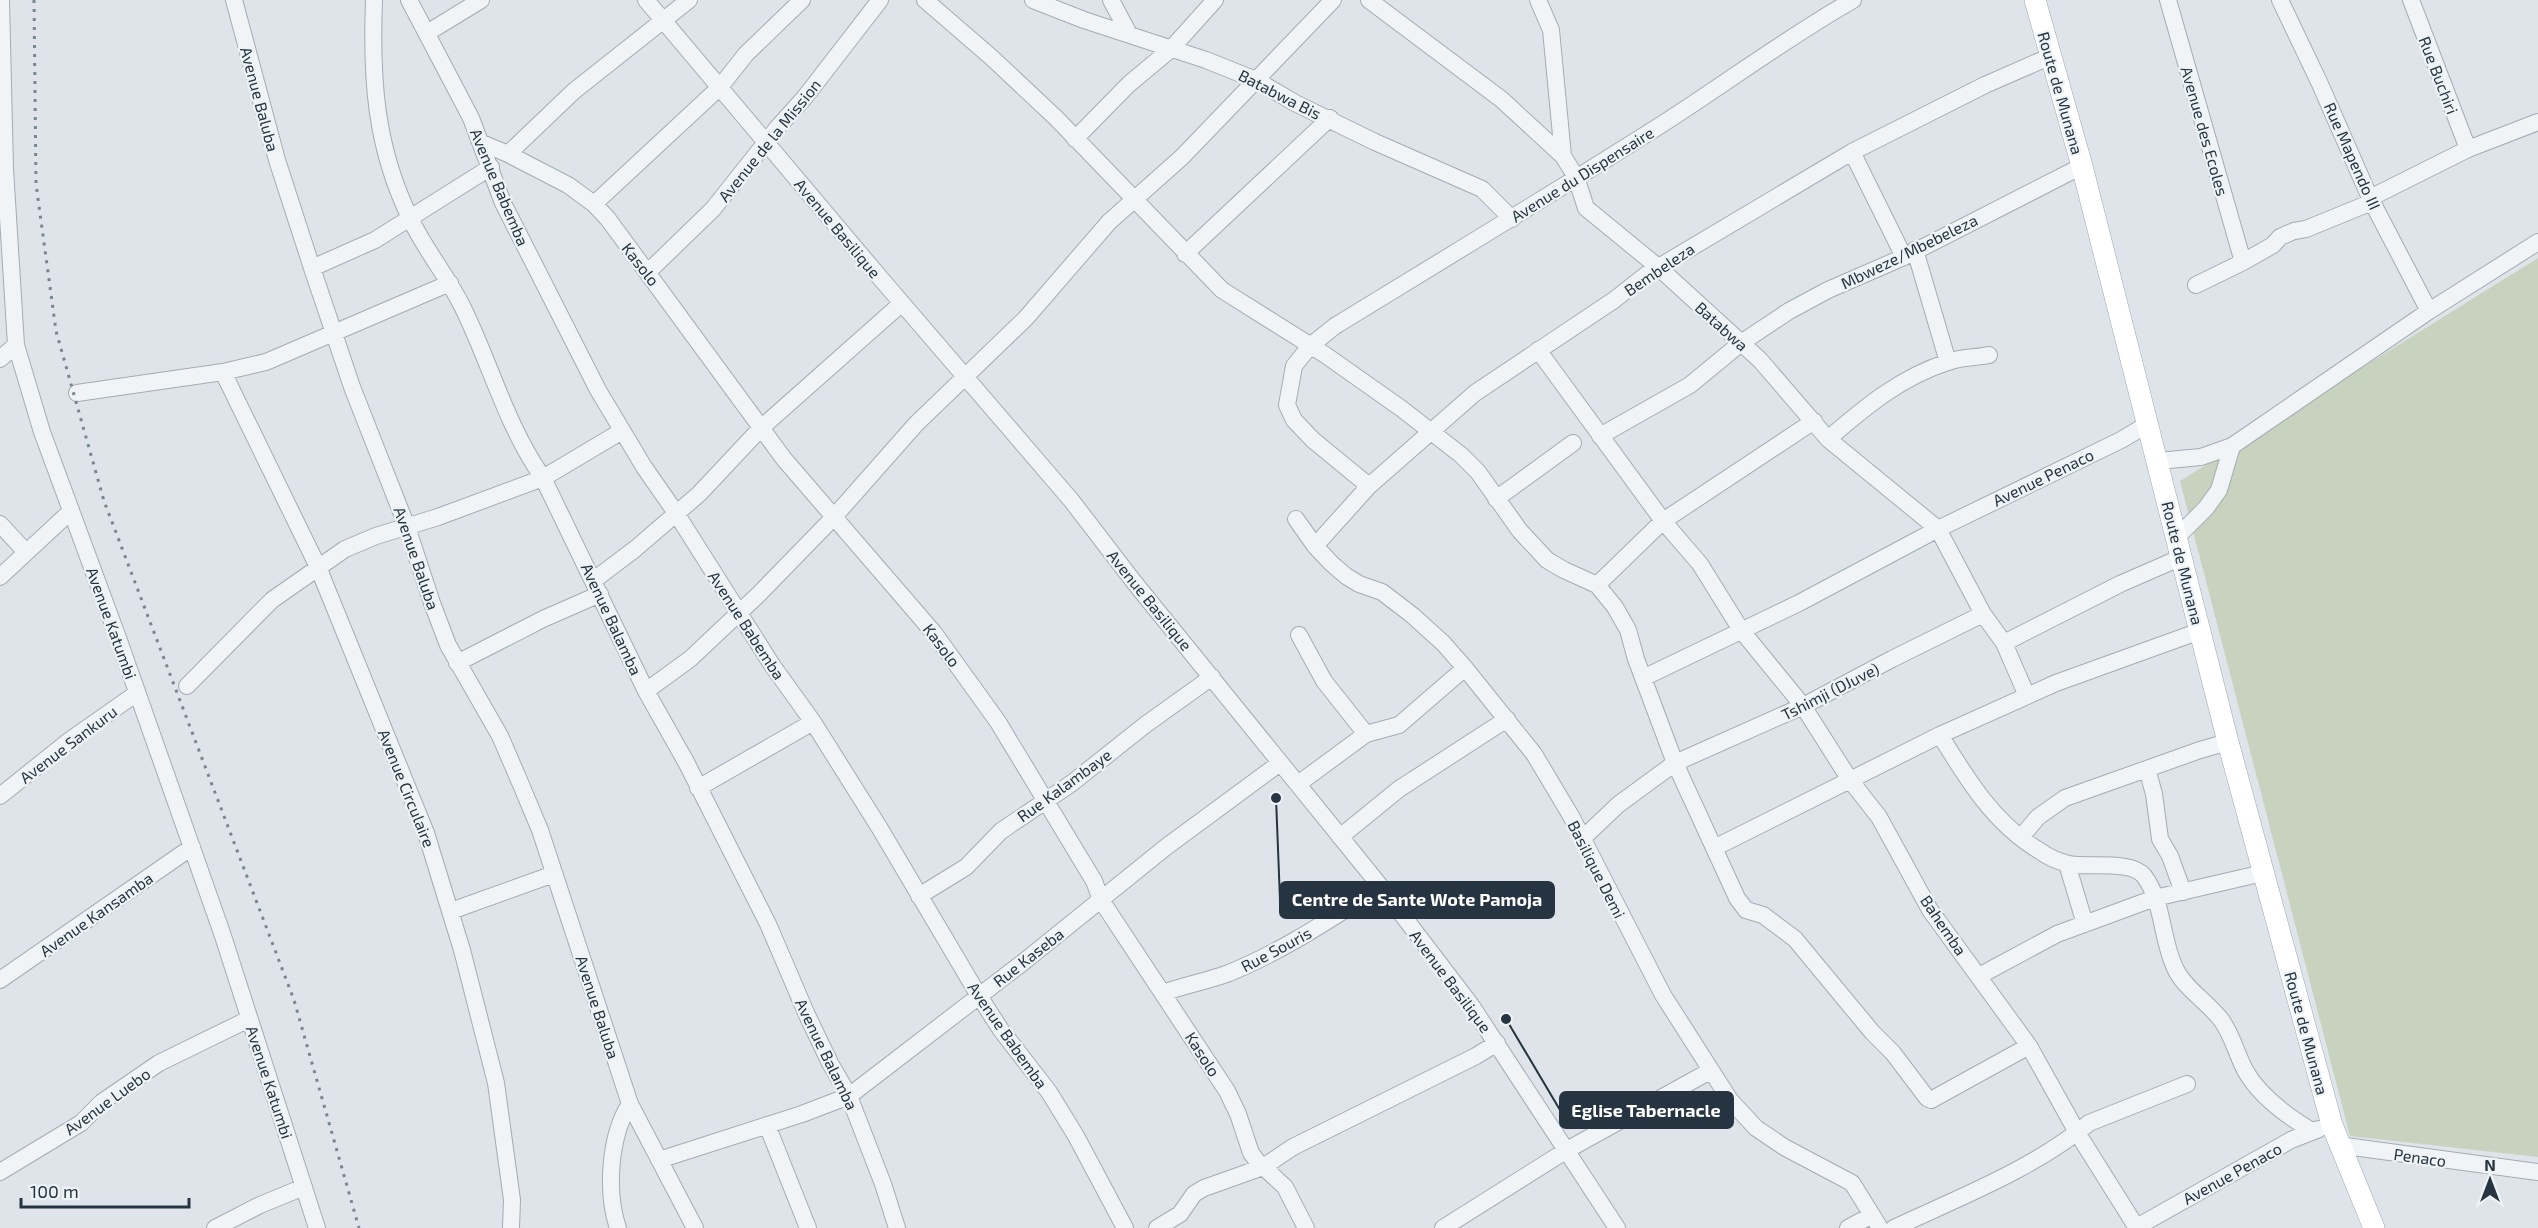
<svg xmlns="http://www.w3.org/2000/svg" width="2538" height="1228" font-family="'Exo 2',sans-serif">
<rect width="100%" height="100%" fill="#dee4e9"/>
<path fill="#c7d3bf" d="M2538,258V1157L2350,1136L2180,481Z"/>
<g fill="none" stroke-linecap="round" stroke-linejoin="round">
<g stroke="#a3acb3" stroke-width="18">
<path id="minor" d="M1,0L5,169L16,345L42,432L117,635L222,933L317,1228
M234,0L277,160L312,268L352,387L407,527L432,603L448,645L500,736L519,780L540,830L630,1104L695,1228
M374,0C371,78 375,146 410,218C425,250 448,277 463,308C491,365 506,425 543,478L646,691L686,762L768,924L807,1015L830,1063L849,1096L883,1184L897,1228
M409,0L471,118L503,203L598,390L644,467L676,513L772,665L813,722L879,827L979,996L1001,1030L1049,1092L1076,1136L1125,1228
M646,0L882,280L1071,500L1134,582L1381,887L1471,1005L1617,1228
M925,0L991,57L1056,118L1222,290L1324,354L1402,409L1461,455L1478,472L1520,531L1547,560L1564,570L1597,585L1615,607L1628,630L1636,659L1675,763L1737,898L1746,910L1763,915L1795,939L1872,1032L1893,1053L1927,1098L1931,1100L2029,1046
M1033,0L1084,20L1206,60L1256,80L1295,103L1375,142L1482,189L1512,219
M1111,0L1129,34
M1369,0L1501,99L1563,156L1576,177L1586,208L1658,267L1760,360L1828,439L1938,529L1983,614L2004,643L2027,696
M1538,0L1551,30L1563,156
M2168,0L2243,262
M2280,0L2320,84L2370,198L2429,311
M2411,0L2468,149
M427,33L481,0
M1075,139L1129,84L1171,49L1215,0
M482,143L508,154L568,185L594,204L608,219L784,459L934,633L998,722L1094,881L1101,900L1227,1091L1238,1114L1251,1153L1257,1161L1285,1187L1306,1228
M1852,152L1904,257
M508,154L574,91L689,0
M2370,198L2468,149L2538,122
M594,204L720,87L746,54L802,0
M1915,250L1948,362
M1185,254L1330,118
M312,268L375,240L491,167
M648,272L713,209L778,127L805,97L880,0
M2196,285L2243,262L2273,245L2280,237L2294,231L2306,229L2372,202
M1538,350L1663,521L1700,564L1741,630L1803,706L1850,780L1879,817L1930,910L2029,1046L2078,1134L2137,1228
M0,359L16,345
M223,372L318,567L426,833L462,950L496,1083L512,1200L511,1228
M77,393L223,372L266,362L450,283
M1600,436L1690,385L1741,343L1789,311L1828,290L1904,257L2082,166
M1828,439C1865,407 1901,377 1948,362C1961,357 1975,358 1989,355
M2158,461L2201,457L2232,446L2429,311L2538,242
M1369,486L1313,440L1294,420L1287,405L1294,366L1310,346L1335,326C1446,258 1557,191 1667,121C1729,81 1788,37 1853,0
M1496,499L1573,443
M1296,519L1315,546L1331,563L1346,576L1359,584L1382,592L1412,615L1443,643L1465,668L1534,754L1571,816L1663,995L1730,1100L1756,1128L1784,1147L1852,1183L1880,1228
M0,524L26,552
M2177,537L2206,508L2219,490L2232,446
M1315,546L1369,486L1475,393L1614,300L1647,274L1852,152L1985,85L2049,57
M0,577L70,512
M594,580L635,549L699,494L761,428L902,303
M1597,585L1663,521L1814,421
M1299,635L1324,681L1366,734
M2004,643L2120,584L2182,557
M457,663L543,619L600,594
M1643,678L1799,603L1938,529L2121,440L2148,424
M187,686L272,600L345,549L376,536L438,517L543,478L622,431
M646,691L690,659L759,594L833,518L916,424L1026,318L1109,222L1182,157L1333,0
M1940,735C1967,779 1994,824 2040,851C2048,857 2060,862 2069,864C2088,868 2132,860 2144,876C2164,902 2161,941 2176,970C2186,990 2209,1003 2222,1021C2233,1037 2236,1053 2245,1070C2259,1096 2287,1116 2312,1131
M2147,769L2154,794L2160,839L2170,856L2183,892
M1298,784L1366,734L1399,725L1465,668
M698,788L813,722
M0,796L70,740L137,693
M1340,837L1399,789L1507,719
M2021,837L2038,817L2065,798L2200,750L2228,742
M1583,838L1619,804L1675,763L1803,706L1892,659L1983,614
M1714,848L1940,735L2056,683L2200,631
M2067,864L2085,924
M919,896L966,867L1001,831L1072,783L1145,725L1212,677
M451,911L554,874
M1979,976L2057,934L2155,898L2263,873
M0,980L192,847
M1163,993C1185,985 1208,981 1229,973C1283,951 1332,918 1381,887
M767,1125L808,1228
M2338,1145L2538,1172
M659,1160L802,1114L849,1096L1026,960L1166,847L1280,763
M0,1172L81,1123L102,1102L159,1063L249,1019
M215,1228L260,1205L304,1187
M618,1228C606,1193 609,1136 630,1104
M1157,1228L1180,1214L1194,1194L1204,1188L1263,1167L1293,1147L1476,1056L1497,1043
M1443,1228L1567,1150L1710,1071
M1848,1228L1872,1215
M1894,1228C1960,1197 2033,1169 2089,1123L2187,1084
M2135,1228L2291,1140L2319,1129"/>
</g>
<g stroke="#9daab5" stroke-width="22">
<path id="major" d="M2035,0L2082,166L2228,742L2332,1125L2374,1228"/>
</g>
<use href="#minor" stroke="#f1f4f7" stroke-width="16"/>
<use href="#major" stroke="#fff" stroke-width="21"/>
<path stroke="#778693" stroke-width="3" stroke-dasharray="3 6" stroke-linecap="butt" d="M34,0L36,184L56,331L104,501L294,1000L359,1228"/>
</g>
<g text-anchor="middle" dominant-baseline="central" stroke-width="4.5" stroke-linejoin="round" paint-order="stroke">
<g font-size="16" fill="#263441" stroke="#eef3f6">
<text transform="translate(2439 75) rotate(69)">Rue Buchiri</text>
<text transform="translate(2061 93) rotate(74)">Route de Munana</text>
<text transform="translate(1280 94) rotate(27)">Batabwa Bis</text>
<text transform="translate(260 99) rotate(75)">Avenue Baluba</text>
<text transform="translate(2205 131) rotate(74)">Avenue des Ecoles</text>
<text transform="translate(769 140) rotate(-51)">Avenue de la Mission</text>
<text transform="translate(2353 156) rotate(66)">Rue Mapendo III</text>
<text transform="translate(1582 174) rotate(-32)">Avenue du Dispensaire</text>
<text transform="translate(500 187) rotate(67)">Avenue Babemba</text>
<text transform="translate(838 228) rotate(50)">Avenue Basilique</text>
<text transform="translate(1909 251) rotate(-26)">Mbweze/Mbebeleza</text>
<text transform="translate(641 264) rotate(52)">Kasolo</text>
<text transform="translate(1659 269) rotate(-34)">Bembeleza</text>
<text transform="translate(1722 326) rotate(42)">Batabwa</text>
<text transform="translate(2043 477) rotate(-26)">Avenue Penaco</text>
<text transform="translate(417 558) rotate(71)">Avenue Baluba</text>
<text transform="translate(2183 563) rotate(76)">Route de Munana</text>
<text transform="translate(1150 600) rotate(51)">Avenue Basilique</text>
<text transform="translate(612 619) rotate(65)">Avenue Balamba</text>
<text transform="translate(112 623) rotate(70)">Avenue Katumbi</text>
<text transform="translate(747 625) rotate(57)">Avenue Babemba</text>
<text transform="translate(942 645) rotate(53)">Kasolo</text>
<text transform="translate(1830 691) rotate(-27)">Tshimji (DJuve)</text>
<text transform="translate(68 744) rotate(-37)">Avenue Sankuru</text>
<text transform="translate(1064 785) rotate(-36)">Rue Kalambaye</text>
<text transform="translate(407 788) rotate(68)">Avenue Circulaire</text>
<text transform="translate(1597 869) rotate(63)">Basilique Demi</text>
<text transform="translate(96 914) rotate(-35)">Avenue Kansamba</text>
<text transform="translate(1944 925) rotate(56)">Bahemba</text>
<text transform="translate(1276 949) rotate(-28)">Rue Souris</text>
<text transform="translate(1028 957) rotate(-38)">Rue Kaseba</text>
<text transform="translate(1451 981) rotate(53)">Avenue Basilique</text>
<text transform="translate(598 1007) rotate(72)">Avenue Baluba</text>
<text transform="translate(2307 1033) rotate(75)">Route de Munana</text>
<text transform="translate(1008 1035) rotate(55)">Avenue Babemba</text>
<text transform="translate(827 1054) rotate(64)">Avenue Balamba</text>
<text transform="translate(1203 1054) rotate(57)">Kasolo</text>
<text transform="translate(270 1082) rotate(72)">Avenue Katumbi</text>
<text transform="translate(107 1101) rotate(-36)">Avenue Luebo</text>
<text transform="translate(2420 1157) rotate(8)">Penaco</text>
<text transform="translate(2232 1173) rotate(-29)">Avenue Penaco</text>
</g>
</g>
<path fill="none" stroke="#263441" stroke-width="2" d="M1276 798L1280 900M1506 1019L1560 1110"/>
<g fill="#263441" stroke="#eef3f6" stroke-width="2">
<circle cx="1276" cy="798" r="6"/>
<circle cx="1506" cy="1019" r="6"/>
</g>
<g fill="#263441" stroke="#263441" stroke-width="2">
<rect x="1280" y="882" width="274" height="36" rx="6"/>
<rect x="1560" y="1092" width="173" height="36" rx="6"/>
</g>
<g font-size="18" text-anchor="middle" font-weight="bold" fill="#fff">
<text x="1417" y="906">Centre de Sante Wote Pamoja</text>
<text x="1646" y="1117">Eglise Tabernacle</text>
</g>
<g transform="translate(2490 1180)" stroke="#eef3f6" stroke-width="4.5" paint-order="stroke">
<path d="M0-4.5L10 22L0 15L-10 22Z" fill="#263441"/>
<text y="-9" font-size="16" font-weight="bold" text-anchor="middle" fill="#263441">N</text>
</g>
<path d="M21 1198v9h168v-9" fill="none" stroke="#263441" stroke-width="3"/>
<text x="30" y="1198" font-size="18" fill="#263441" stroke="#eef3f6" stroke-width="4.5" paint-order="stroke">100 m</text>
</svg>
